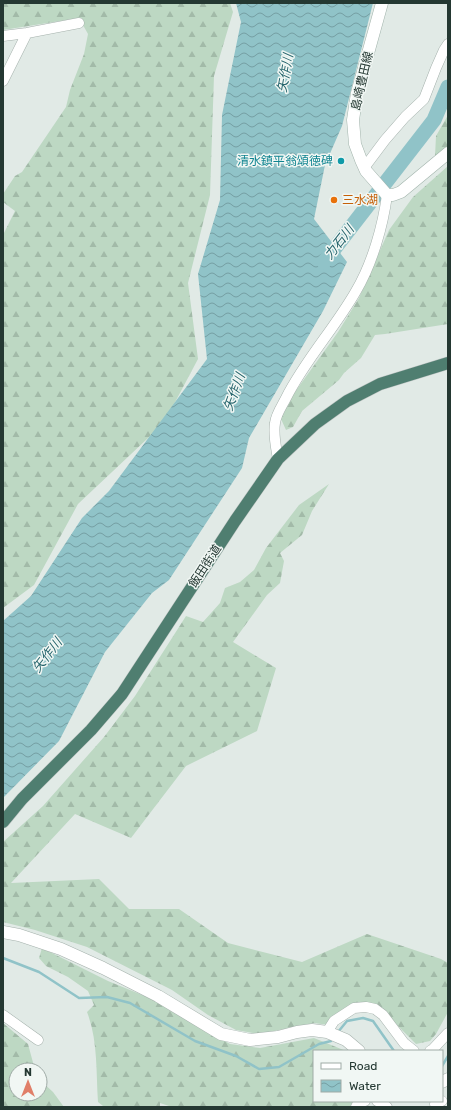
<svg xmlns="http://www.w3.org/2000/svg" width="451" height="1110" font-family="Rubik,'Noto Sans JP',sans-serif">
<defs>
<pattern id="forest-firs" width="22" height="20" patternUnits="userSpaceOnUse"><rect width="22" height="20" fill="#bdd8c3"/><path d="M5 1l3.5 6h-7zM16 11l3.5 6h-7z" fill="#a2baa8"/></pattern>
<pattern id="water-waves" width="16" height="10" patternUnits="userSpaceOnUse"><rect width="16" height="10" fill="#90c3c8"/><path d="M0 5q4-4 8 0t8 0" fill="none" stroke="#759fa3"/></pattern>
</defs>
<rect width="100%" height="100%" fill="#e1eae6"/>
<path fill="url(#forest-firs)" d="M3,3H230L233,12L214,76L210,195L188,283L198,359L164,423L78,504L34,585L3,608V235L15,211L3,202V194L15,176L22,172L66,107L70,90L84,54L88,34L79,18L3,30Z
M448,115V146L435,156L436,136Z
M448,166V324L385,334L375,335L361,358L344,373L339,380L302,411L293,427L286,430L281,419L292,396L338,332L359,298L389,230L413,197Z
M329,484L312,511L302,535L280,553L284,561L280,583L267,595L233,642L276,668L257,731L186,766L131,838L75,814L11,883L99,879L129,909H179L228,943L302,962L367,934L441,959L448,963V1012L436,1034L430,1041L416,1044L392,1020L376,1010L359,1011L329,1025L314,1023L259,1034L236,1030L208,1015L172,990L87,947L35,930L3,922V842L43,806L104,737L135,696L186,616L203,622L220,603L225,588L240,582L254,570L266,548L299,505Z
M42,948L108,981L152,999L230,1044L260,1048L314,1038L346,1051H314V1101H353L350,1107H172L160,1103V1107L103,1106L98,1102C96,1072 98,1040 87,1012L94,1005L88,991L68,977L46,966L39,958Z
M3,1023L28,1044L35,1070H16V1094H40V1080L53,1092L64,1107H3Z"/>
<path fill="url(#water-waves)" d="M236,3H373L342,126L325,165L314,219L347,262L323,311L249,438L242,468L169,580L152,593L105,652L59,741L3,798V621L31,596L82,518L109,491L207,359L198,274L220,200L222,115L241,22Z"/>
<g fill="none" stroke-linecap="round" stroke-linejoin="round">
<path stroke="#90c3c8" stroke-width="2.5" d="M3,958L39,972L79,998L107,997L130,1003L195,1041L236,1056L259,1069L279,1067L319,1044L331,1041L332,1039
M338,1032L347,1021L363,1018L373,1021L394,1051
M442,1066L448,1056"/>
<path stroke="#90c3c8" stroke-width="15" d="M324,262L434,120L448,87"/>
<g stroke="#a5b1ac" stroke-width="11">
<path id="minor" d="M3,36L27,33L79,23
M3,81L27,33
M364,168L385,140L405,117L424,99L436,68L444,50L448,44
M278,459C276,447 273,435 275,423C276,414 282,406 286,398C305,360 335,328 356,291C372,264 383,226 387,195
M3,1015L38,1040
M327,1032L334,1021L354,1008L366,1007L375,1009L383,1015L404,1043L414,1051
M430,1051L433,1049L448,1033
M377,1101L380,1102L387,1107
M435,1104L442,1101
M356,1107L358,1103L365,1101"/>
</g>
<g stroke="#a5b1ac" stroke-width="13">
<path id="tertiary" d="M3,932L19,935L61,949L103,968L158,996L221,1034L250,1040L278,1037L297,1032L312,1030L327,1032L346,1040L359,1051
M442,1082L448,1079"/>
</g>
<g stroke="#a2b4ac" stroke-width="13">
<path id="secondary" d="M382,3L357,93L353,120L355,144L361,160L366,171L387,195H393L401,192L448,153"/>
</g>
<g stroke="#c2c7c6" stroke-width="13">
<path id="trunk" d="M3,822L22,799L91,730L122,694L235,521L278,459L315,424L347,401L380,384L448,363"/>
</g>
<use href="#minor" stroke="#fff" stroke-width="10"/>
<use href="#tertiary" stroke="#fff" stroke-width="12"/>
<use href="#secondary" stroke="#fff" stroke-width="12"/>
<use href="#trunk" stroke="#4f7e70" stroke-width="12"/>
</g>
<circle fill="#0f9aa8" stroke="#f1f7f4" stroke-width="1.5" cx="341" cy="161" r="4"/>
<circle fill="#e8710a" stroke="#f1f7f4" stroke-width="1.5" cx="334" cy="200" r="4"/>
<g text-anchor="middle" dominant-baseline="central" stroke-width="3" stroke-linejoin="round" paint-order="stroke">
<g font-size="12" fill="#243832" stroke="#f1f7f4">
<text transform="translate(362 81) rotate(-77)">島崎豊田線</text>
<text transform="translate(205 566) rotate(-57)">飯田街道</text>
</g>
<g font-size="12" fill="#0d838f" stroke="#f1f7f4" text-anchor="end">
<text x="333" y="161">清水鎮平翁頌徳碑</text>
</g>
<g font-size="12" fill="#c56008" stroke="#f1f7f4" text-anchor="start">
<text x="342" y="200">三水湖</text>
</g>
<g font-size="13" font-style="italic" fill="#26656d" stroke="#f1f7f4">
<text transform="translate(285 73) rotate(-80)">矢作川</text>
<text transform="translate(339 242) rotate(-52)">力石川</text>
<text transform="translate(234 392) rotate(-70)">矢作川</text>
<text transform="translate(47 655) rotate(-52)">矢作川</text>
</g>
</g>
<rect width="451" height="1110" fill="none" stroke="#243832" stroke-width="8"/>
<rect x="313" y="1050" width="130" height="52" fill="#f1f7f4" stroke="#9faba6"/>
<rect x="321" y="1063" width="20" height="6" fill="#ffffff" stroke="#9faba6"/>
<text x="349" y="1070" font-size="12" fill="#243832">Road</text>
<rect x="321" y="1080" width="20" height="12" fill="url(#water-waves)" stroke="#9faba6"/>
<text x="349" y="1090" font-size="12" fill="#243832">Water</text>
<g transform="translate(28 1082)"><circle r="19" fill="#f1f7f4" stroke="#9faba6"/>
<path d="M0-3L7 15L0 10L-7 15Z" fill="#e07f69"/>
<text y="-6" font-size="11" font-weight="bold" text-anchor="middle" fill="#243832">N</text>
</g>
</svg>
